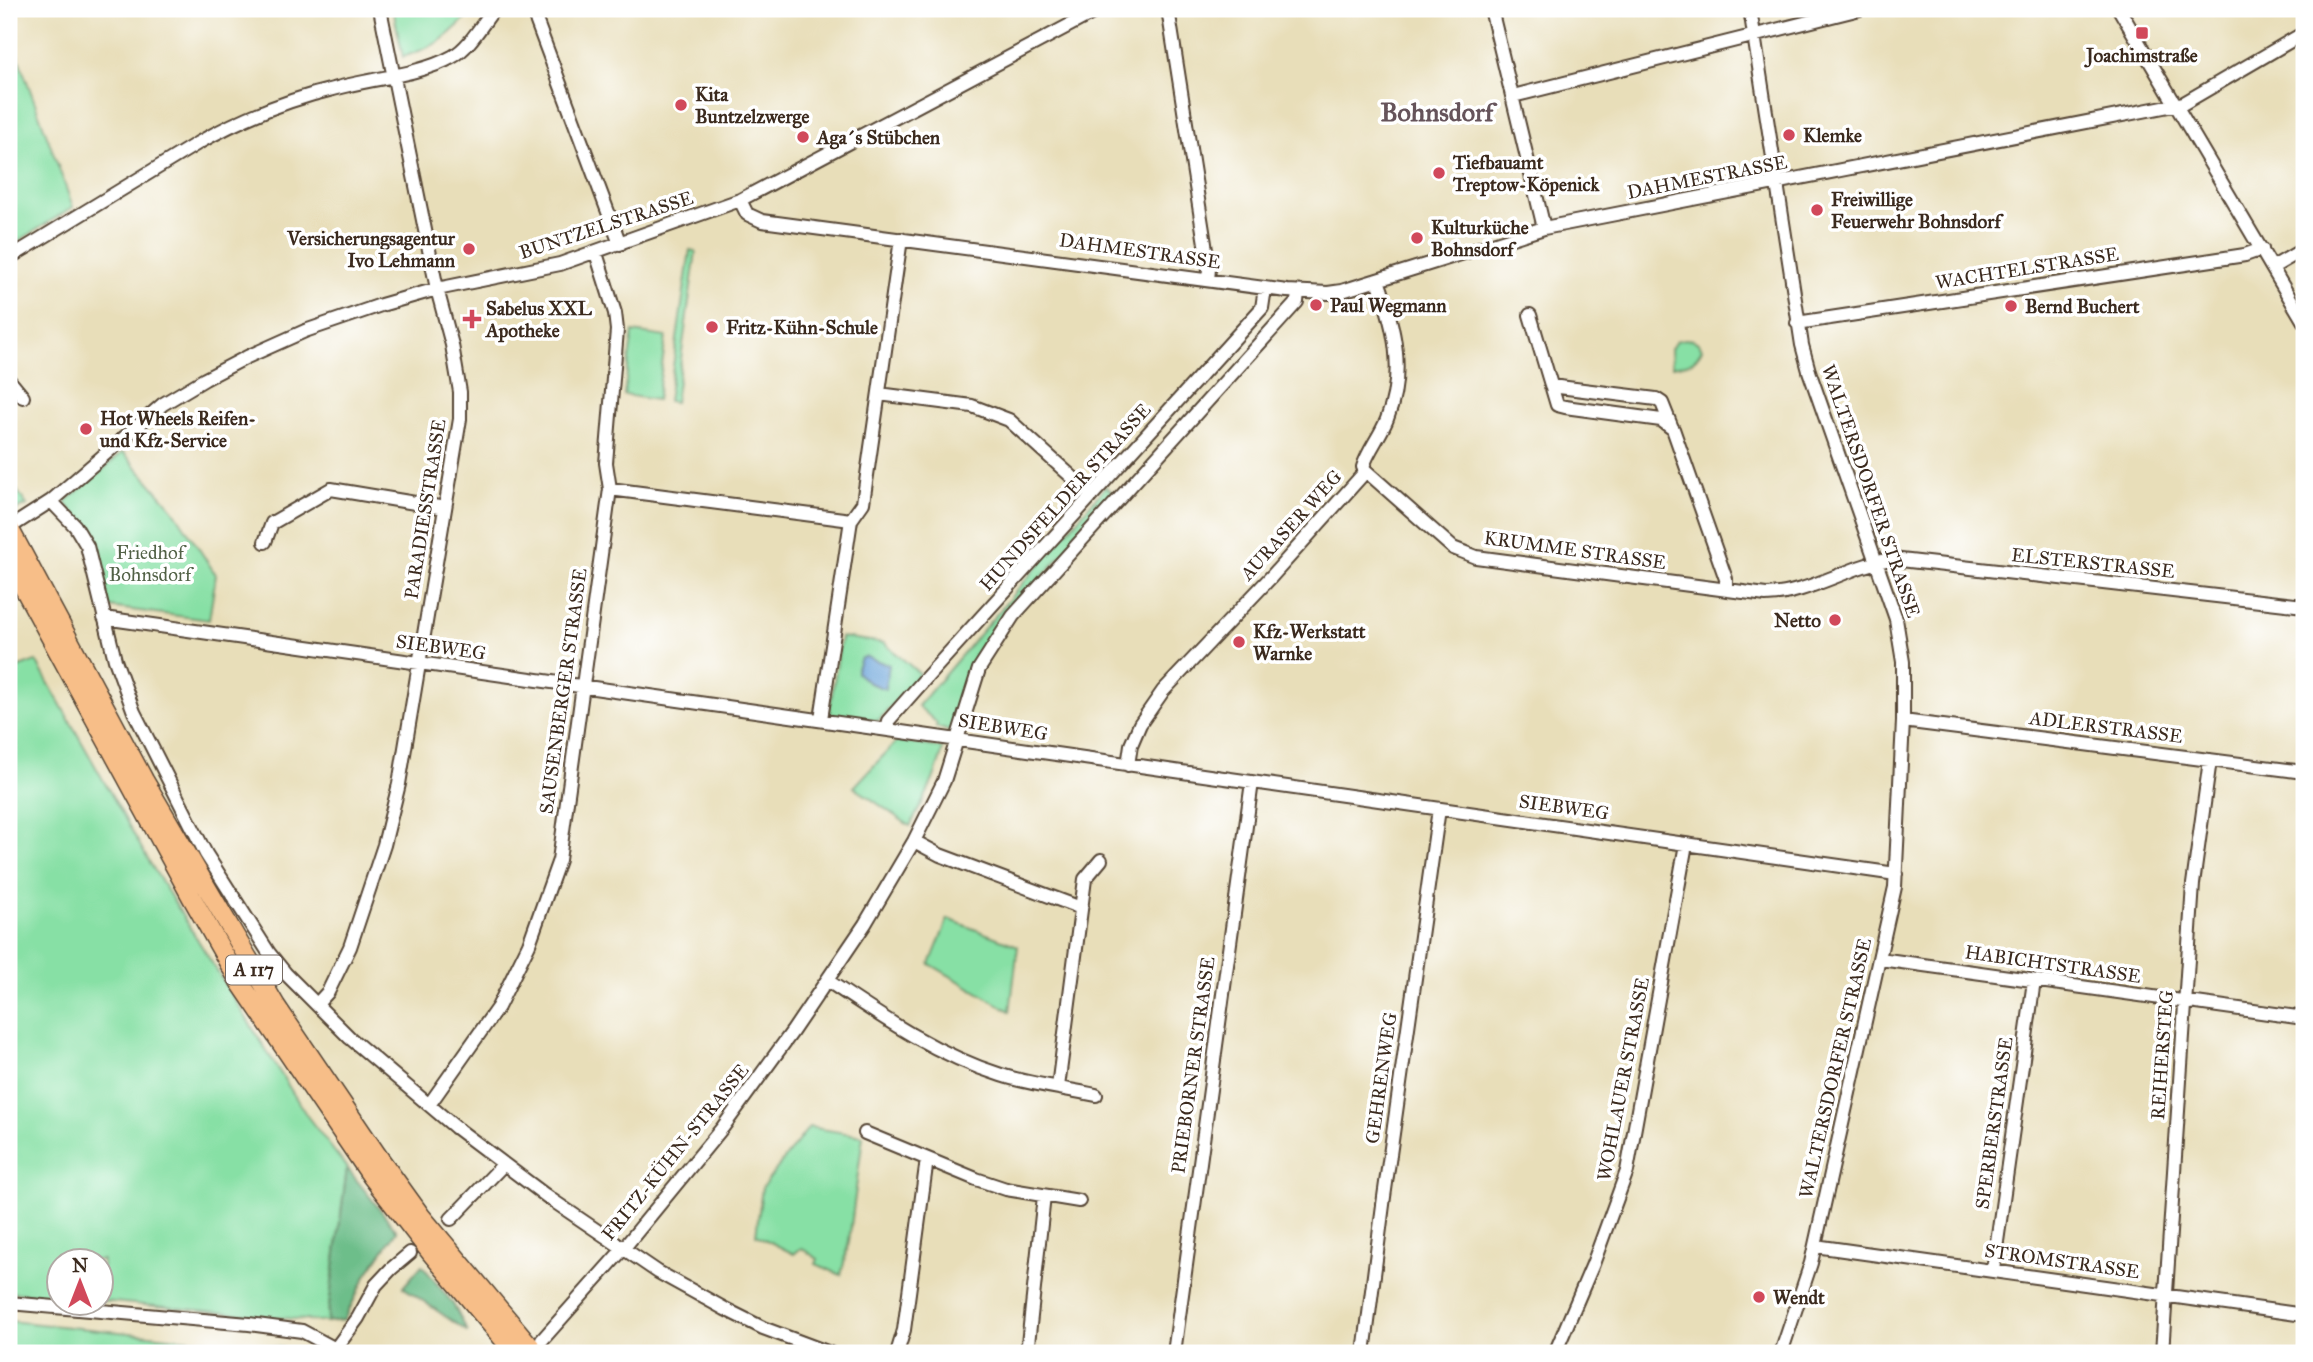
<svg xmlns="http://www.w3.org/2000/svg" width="2313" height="1362" font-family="'IM FELL Great Primer',serif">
<rect width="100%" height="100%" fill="#fff"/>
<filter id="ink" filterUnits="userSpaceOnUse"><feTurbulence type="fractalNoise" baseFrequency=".0143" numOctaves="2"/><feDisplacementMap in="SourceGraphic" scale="14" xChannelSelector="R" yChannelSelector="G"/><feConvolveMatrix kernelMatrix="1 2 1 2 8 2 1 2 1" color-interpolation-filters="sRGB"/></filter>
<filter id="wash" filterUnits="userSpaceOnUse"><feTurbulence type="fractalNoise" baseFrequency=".00686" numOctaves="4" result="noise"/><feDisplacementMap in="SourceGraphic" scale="28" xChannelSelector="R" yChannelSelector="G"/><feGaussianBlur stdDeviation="1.57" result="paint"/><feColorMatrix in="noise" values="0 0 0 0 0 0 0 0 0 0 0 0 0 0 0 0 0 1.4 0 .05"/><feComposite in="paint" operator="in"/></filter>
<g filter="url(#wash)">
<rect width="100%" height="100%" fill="#e8deb9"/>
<path fill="#87e0a5" stroke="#618562" stroke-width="2" d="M393,9H464L466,18C442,42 435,46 403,57Z
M17,54L73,207L9,247V55Z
M690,250L696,251L675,402L668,401Z
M633,332L666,337L657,400L624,395Z
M1684,339C1693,339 1698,341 1702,349C1695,363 1687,365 1672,366L1671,349L1676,341Z
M123,452L173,509L216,575L209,620L109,607L95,540L65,502Z
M9,479L27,505L12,512L9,508Z
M1106,486L1116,496L1005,617L978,665L952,732L936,727L937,723L918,706Z
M841,637L884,643L920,674L878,721L829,714Z
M36,661L150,863L307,1116L347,1168L327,1322L102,1301V1260H60L59,1297L9,1292V671Z
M897,741L943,748C937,776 924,800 910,826L854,787Z
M948,919L1018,946L1010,1011L930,964Z
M809,1127L863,1136L849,1241L841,1275L816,1264L818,1259L801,1248L794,1254L756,1235L762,1188Z
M9,1321L281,1348L297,1353H9Z"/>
<path fill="#6dbe8a" stroke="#547454" stroke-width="2" d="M347,1168L397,1231L367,1274L344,1320L327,1322Z
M422,1265L453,1304L468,1332L403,1287Z"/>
<path fill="#68a2d8" stroke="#52667b" stroke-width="2" d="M866,657L889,665L885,689L869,683L857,673V668L861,658Z"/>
</g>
<g filter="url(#ink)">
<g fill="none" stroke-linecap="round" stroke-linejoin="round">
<g stroke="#554535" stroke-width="16">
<path id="minor" d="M532,9L620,244
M1168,9L1209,269L1208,280
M1491,9L1544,228
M1750,9L1802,345L1809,371L1896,619L1903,662V721L1895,887L1811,1263L1781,1353
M2119,9L2304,322
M1513,96L1860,9
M740,200L747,214L762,221L1287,291L1328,293L1342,291L1544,228L2184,103L2304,33
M9,258L198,143C240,119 290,99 337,88C371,79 422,74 452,57C469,48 482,24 494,9
M2273,267L2304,249
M1530,315L1557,405L1565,407L1661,420L1673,429L1726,579V589
M1797,323L2245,255L2262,249
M9,380L23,397
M1551,386L1656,399L1662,403L1672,428
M879,394L972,406L1009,420L1092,495
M1366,471L1453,548L1476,557L1766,595C1807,595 1850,565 1892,559L2304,606
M610,489L851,520
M51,501L75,526L87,546L115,660L134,712L206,854L269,953L286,974L350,1038L455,1127L549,1198L658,1272L725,1309L763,1328L830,1353
M9,528L51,501L163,404L205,379L247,357L305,331L381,305L437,289L560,264L740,200L1100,9
M265,542L272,523L331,489L445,508
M104,618L1896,874
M821,719L851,520L863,503L901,239
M1903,721L2304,772
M886,729L888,721L926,678L1262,308L1265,288
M1128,765L1131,745L1140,724L1163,691L1272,576L1366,471L1363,467C1367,452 1381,435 1387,419C1406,371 1394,326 1378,280
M914,841L940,855L1081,908
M1880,959L2304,1018
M828,981C883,1018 937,1055 1001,1075C1032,1085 1065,1088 1096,1095
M317,1004L328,992L350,947L384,845L399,784L460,419V392L452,345L437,289L380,9
M1058,1087L1085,879L1101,860
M429,1105L498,1007L529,944L559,860L610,489L606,463L617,330L615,313L596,253
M865,1133L976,1179L1006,1189L1079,1201
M451,1219L503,1165
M1815,1246L2304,1315
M1993,1270L2034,981
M9,1303L249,1324L302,1331L343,1353
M542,1340L623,1249L723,1127L792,1032L865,924L914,841L944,781L979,669L1013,616L1297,302L1298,292
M336,1348L358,1318L376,1285L391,1269L410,1253
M897,1353L904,1330L927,1159
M1027,1353L1044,1196
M1174,1353L1252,782
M1364,1353L1384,1197L1439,809
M1555,1353L1593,1264L1627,1171L1686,844
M2162,1353L2193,884L2210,760"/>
</g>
<g stroke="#554535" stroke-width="21">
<path id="highway" d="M9,528L144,780L276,1006L377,1155L421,1216L536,1353
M9,561L192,898L239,981L372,1177L431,1253L515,1353"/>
</g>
<use href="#minor" stroke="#fff" stroke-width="12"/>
<use href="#highway" stroke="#f7be88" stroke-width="18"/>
</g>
</g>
<g fill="#d1495b" stroke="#fff" stroke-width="2.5">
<rect x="2135" y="26" width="14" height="14" rx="3.5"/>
<circle cx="681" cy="105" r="7"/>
<circle cx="1789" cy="135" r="7"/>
<circle cx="803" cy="137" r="7"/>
<circle cx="1439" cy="173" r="7"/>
<circle cx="1817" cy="210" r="7"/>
<circle cx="1417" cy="238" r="7"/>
<circle cx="469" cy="249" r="7"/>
<circle cx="1316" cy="305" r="7"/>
<circle cx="2011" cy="306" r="7"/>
<path d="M468.5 308.5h7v7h7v7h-7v7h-7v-7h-7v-7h7z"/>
<circle cx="712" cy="327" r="7"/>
<circle cx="86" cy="429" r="7"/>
<circle cx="1835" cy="620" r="7"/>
<circle cx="1239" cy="642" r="7"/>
<circle cx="1759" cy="1297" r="7"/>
</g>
<g text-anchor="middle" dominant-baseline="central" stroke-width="7" stroke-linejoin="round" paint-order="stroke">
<rect fill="#fff" stroke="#766a62" stroke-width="2" x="226" y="955.5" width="56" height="29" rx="5"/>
<g font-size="18" font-weight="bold" fill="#3b2a1e">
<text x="254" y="970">A 117</text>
</g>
<g font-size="19" font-weight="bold" fill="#3b2a1e" stroke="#fff" text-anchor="start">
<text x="2142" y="55" text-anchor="middle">Joachimstraße</text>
<text x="695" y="94">Kita<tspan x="695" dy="22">Buntzelzwerge</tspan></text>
<text x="1803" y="135">Klemke</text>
<text x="817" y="137">Aga´s Stübchen</text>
<text x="1453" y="162">Tiefbauamt<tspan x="1453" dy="22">Treptow-Köpenick</tspan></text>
<text x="1831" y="199">Freiwillige<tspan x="1831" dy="22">Feuerwehr Bohnsdorf</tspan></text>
<text x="1431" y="227">Kulturküche<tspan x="1431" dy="22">Bohnsdorf</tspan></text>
<text x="455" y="238" text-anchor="end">Versicherungsagentur<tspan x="455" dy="22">Ivo Lehmann</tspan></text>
<text x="1330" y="305">Paul Wegmann</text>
<text x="2025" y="306">Bernd Buchert</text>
<text x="486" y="308">Sabelus XXL<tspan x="486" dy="22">Apotheke</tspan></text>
<text x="726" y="327">Fritz-Kühn-Schule</text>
<text x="100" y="418">Hot Wheels Reifen-<tspan x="100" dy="22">und Kfz-Service</tspan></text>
<text x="1821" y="620" text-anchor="end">Netto</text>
<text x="1253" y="631">Kfz-Werkstatt<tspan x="1253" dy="22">Warnke</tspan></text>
<text x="1773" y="1297">Wendt</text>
</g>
<g font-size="19" fill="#3b2a1e" stroke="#fff">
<text transform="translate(1707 177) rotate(-11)">DAHMESTRASSE</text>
<text transform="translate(606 225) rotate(-18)">BUNTZELSTRASSE</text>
<text transform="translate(1140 251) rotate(8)">DAHMESTRASSE</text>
<text transform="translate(2027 268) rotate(-9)">WACHTELSTRASSE</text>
<text transform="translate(1871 491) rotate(71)">WALTERSDORFER STRASSE</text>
<text transform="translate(1065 497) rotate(-48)">HUNDSFELDER STRASSE</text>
<text transform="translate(425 509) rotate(-81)">PARADIESSTRASSE</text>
<text transform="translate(1291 525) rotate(-48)">AURASER WEG</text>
<text transform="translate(1575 550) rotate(8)">KRUMME STRASSE</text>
<text transform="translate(2093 563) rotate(6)">ELSTERSTRASSE</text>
<text transform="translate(441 647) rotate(8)">SIEBWEG</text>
<text transform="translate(563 691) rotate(-82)">SAUSENBERGER STRASSE</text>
<text transform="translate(1003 727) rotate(9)">SIEBWEG</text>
<text transform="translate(2106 727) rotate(7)">ADLERSTRASSE</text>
<text transform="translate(1564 807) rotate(8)">SIEBWEG</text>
<text transform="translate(2053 964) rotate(8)">HABICHTSTRASSE</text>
<text transform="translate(2162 1055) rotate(-86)">REIHERSTEG</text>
<text transform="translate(1193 1065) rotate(-82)">PRIEBORNER STRASSE</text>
<text transform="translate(1835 1068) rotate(-77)">WALTERSDORFER STRASSE</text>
<text transform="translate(1381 1078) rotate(-82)">GEHRENWEG</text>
<text transform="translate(1623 1079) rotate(-79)">WOHLAUER STRASSE</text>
<text transform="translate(1994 1123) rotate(-82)">SPERBERSTRASSE</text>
<text transform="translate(675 1152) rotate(-51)">FRITZ-KÜHN-STRASSE</text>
<text transform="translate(2062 1261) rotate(8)">STROMSTRASSE</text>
</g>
<g font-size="19" fill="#526146" stroke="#fff">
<text x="150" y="552">Friedhof<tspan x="150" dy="22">Bohnsdorf</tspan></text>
</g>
<g font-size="26" font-weight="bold" fill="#66545b" stroke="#fff">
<text x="1437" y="112">Bohnsdorf</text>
</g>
</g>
<rect width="2313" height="1362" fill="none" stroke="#fff" stroke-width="35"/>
<g transform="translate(80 1282)"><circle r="33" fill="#ffffff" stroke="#b1aaa5" stroke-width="2"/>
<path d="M0-5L12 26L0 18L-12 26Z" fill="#d1495b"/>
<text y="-10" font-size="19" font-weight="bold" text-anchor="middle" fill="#3b2a1e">N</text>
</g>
</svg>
